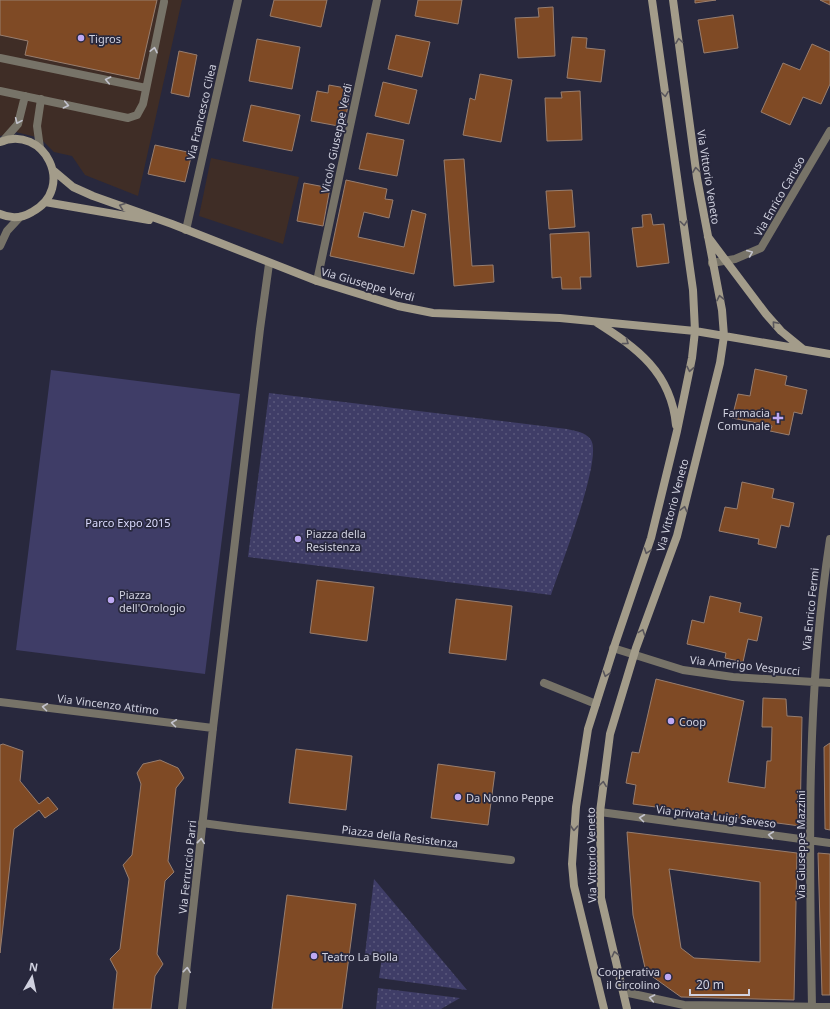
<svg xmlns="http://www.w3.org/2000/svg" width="830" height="1009" font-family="'Noto Sans',sans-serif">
<defs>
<pattern id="grass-dots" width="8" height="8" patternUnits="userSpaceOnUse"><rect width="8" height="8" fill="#3f3d67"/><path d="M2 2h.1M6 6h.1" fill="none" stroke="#5a587c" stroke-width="1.8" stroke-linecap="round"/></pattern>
</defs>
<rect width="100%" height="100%" fill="#28283d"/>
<path fill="#3f2d26" d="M0,0H182L138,196L85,175L72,156L54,152L40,138L16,132L0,136Z
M211,158L299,177L283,244L199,216Z"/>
<path fill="url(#grass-dots)" d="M269,393L567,429C575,431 586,432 591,440C603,459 559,570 551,595L248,557Z
M374,879L467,990L379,978L382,957L365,954Z
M378,988L460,998L441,1009H376Z"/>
<path fill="#3f3d67" d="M51,370L240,394L205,674L16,650Z"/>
<path fill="#7f4a25" stroke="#987e6f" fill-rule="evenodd" d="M0,0H157L139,79L25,55L28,41L0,35Z
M274,0H327L321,27L270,16Z
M418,0H462L458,24L415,16Z
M695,0H716L695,3Z
M820,0H830V5Z
M553,7L555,56L518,58L515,18L539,17L538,8Z
M733,15L738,48L704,53L698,20Z
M396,35L430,42L422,77L388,69Z
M572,37L587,38L586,48L605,50L601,82L567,78Z
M257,39L300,47L292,89L249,81Z
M812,44L830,52V84L821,104L803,97L790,125L761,112L783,63L800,70Z
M179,51L197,55L189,97L171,93Z
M480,74L512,80L501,142L463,135L470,98L475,100Z
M383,82L417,90L409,124L375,116Z
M329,85L351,89L344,127L311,121L317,91L328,93Z
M580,91L582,140L547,141L545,98H562L561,92Z
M251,105L300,115L292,151L243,141Z
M367,133L404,140L397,176L359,169Z
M155,145L192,153L185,182L148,174Z
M464,159L472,266L493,265L494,282L454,286L444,160Z
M346,180L387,189L385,199L393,200L389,218L364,212L358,237L404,247L412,210L426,214L414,274L330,256Z
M304,183L330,188L323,226L297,221Z
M572,190L575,227L549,229L546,191Z
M651,214L653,225L664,224L669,263L637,267L632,228L643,227L642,215Z
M589,232L591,277H580L581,289H562L561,277L552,278L550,234Z
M755,369L787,376L785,385L807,390L802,414L794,412L789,435L770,431L772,426L732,418L738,394L750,396Z
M742,482L774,489L772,498L794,503L789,527L781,525L776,548L758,544L759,539L719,531L725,507L737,509Z
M317,580L374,587L367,641L310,633Z
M710,596L741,603L739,612L762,617L757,641L748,639L743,662L725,658L726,653L687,644L692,620L704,623Z
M456,599L512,606L506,660L449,653Z
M656,679L744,701L728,782L765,788L767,761H771L772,727H762L763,698L786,699L787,716L802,717L800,826L633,804L636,785L626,783L632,752L639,753Z
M830,743V830L825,829L824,747Z
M3,744L23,751L20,781L39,804L48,797L58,809L45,818L39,810L14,829L0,953V745Z
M296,749L352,756L346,810L289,803Z
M160,760L178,768L184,778L176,788L168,861L174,872L165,881L157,954L163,964L155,976L151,1009H113L117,972L110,959L120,949L129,879L123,865L132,855L141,784L137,773L143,764Z
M438,764L495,772L488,825L431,818Z
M627,832L797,853L794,1000L681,997L646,972L633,915ZM669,869L760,882V962L694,958L681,948Z
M818,853L830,854V995H822Z
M287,895L356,904L342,1009H272Z"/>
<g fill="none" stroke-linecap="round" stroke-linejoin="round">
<path stroke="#777368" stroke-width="8" d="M0,58L146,88
M0,91L128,118L137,115L143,104L164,2
M3,141L18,124L25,96
M40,148L37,126L41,99
M544,683L596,704
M213,728L260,329L269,264
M202,823L239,828"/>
<path stroke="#777368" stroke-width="8" d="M186,230L238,0
M0,246L7,231L20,217
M712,263L735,259L761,248L830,131
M317,281L377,0
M613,648L683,670L733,677L830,683
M0,702L213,728L182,1009
M600,812L830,843
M239,828L511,860
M624,992L684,1005L830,1007
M812,1007C809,851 806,694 830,539"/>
<path stroke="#a39c8a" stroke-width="8" d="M0,142C44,124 77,188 32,212C22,218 11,219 0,214
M54,171L73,187L93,196L172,224L317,281L398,306L433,313L560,318L695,331L830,354
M45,202L149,220
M708,237L766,314L781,331L803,349
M596,322C637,348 671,372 676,425
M604,1009L574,886L572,864L576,807L588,729L615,644L651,538L677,431L692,358L695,331L693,290L652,0
M627,1009L601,898L600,812L610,734L636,648L677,536L720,363L724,336L722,310L697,178L673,0"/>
</g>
<defs><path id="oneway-chevron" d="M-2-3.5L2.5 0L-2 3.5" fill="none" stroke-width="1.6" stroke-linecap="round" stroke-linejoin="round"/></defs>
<g stroke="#59565c">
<use href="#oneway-chevron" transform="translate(679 41) rotate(-98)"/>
<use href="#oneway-chevron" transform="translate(665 94) rotate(82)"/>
<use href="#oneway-chevron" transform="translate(696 170) rotate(-97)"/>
<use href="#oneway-chevron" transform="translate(122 206) rotate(-160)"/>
<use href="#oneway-chevron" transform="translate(684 223) rotate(82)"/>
<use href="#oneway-chevron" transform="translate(720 298) rotate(-102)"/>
<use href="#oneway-chevron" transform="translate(775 324) rotate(-131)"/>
<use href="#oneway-chevron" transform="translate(626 342) rotate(36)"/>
<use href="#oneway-chevron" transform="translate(690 369) rotate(101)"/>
<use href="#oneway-chevron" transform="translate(684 509) rotate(-76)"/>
<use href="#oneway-chevron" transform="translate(647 551) rotate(109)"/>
<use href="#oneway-chevron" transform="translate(642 632) rotate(-70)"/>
<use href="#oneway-chevron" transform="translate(606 674) rotate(107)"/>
<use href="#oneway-chevron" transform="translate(603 784) rotate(-82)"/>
<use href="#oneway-chevron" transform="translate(574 828) rotate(93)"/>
<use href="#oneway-chevron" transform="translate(615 954) rotate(-103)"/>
</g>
<g stroke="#c3c3cd">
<use href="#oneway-chevron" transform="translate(154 50) rotate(-78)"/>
<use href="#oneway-chevron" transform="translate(108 80) rotate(-168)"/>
<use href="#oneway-chevron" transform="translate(66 105) rotate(12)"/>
<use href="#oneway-chevron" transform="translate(18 121) rotate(114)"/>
<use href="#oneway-chevron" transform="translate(750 253) rotate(-23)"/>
<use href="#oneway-chevron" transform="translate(45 707) rotate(-173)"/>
<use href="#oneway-chevron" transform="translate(174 723) rotate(-173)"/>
<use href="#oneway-chevron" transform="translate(642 818) rotate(-173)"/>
<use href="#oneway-chevron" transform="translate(771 835) rotate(-173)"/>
<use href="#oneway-chevron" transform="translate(201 841) rotate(-84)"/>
<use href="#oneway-chevron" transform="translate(187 970) rotate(-84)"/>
<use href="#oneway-chevron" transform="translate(652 998) rotate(-169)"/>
</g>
<g fill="#bea9f4" stroke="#28283d" stroke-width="1.5">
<circle cx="81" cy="38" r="4"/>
<path d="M776 412h4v4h4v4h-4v4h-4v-4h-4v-4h4z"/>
<circle cx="298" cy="539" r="4"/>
<circle cx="111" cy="600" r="4"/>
<circle cx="671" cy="721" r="4"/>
<circle cx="458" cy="797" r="4"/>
<circle cx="314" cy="956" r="4"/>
<circle cx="668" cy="977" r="4"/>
</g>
<g text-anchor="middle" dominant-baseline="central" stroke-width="3.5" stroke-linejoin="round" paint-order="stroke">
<g font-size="11" fill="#d0d1df" stroke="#28283d" text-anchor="start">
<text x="89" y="38">Tigros</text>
<text x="770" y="412" text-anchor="end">Farmacia<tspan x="770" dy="13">Comunale</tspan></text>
<text x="306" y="533">Piazza della<tspan x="306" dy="13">Resistenza</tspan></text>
<text x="119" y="594">Piazza<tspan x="119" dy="13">dell'Orologio</tspan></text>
<text x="679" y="721">Coop</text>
<text x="466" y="797">Da Nonno Peppe</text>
<text x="322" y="956">Teatro La Bolla</text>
<text x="660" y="971" text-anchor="end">Cooperativa<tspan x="660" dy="13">il Circolino</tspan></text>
</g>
<g font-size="11" fill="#d0d1df" stroke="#28283d">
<text transform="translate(201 112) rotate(-77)">Via Francesco Cilea</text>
<text transform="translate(336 138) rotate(-78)">Vicolo Giuseppe Verdi</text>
<text transform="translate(709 177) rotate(81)">Via Vittorio Veneto</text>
<text transform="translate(779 196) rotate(-60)">Via Enrico Caruso</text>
<text transform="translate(368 284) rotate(16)">Via Giuseppe Verdi</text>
<text transform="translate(672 505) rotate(-75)">Via Vittorio Veneto</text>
<text transform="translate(810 609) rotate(-84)">Via Enrico Fermi</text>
<text transform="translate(745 665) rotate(6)">Via Amerigo Vespucci</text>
<text transform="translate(108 704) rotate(7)">Via Vincenzo Attimo</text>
<text transform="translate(716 816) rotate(7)">Via privata Luigi Seveso</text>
<text transform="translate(400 836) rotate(7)">Piazza della Resistenza</text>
<text transform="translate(800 845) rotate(-90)">Via Giuseppe Mazzini</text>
<text transform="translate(591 855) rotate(-91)">Via Vittorio Veneto</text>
<text transform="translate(187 867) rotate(-84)">Via Ferruccio Parri</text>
</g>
<g font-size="11" fill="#dbdbfe" stroke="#28283d">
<text x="128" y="522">Parco Expo 2015</text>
</g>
</g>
<g transform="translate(32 977) rotate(9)" stroke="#28283d" stroke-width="3" paint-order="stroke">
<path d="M0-3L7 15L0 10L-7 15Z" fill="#d0d1df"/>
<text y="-6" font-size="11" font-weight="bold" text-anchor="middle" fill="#d0d1df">N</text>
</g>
<path d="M690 989v6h59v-6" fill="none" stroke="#d0d1df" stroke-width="2"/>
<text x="696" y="989" font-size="12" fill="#d0d1df" stroke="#28283d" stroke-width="3" paint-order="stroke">20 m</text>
</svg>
